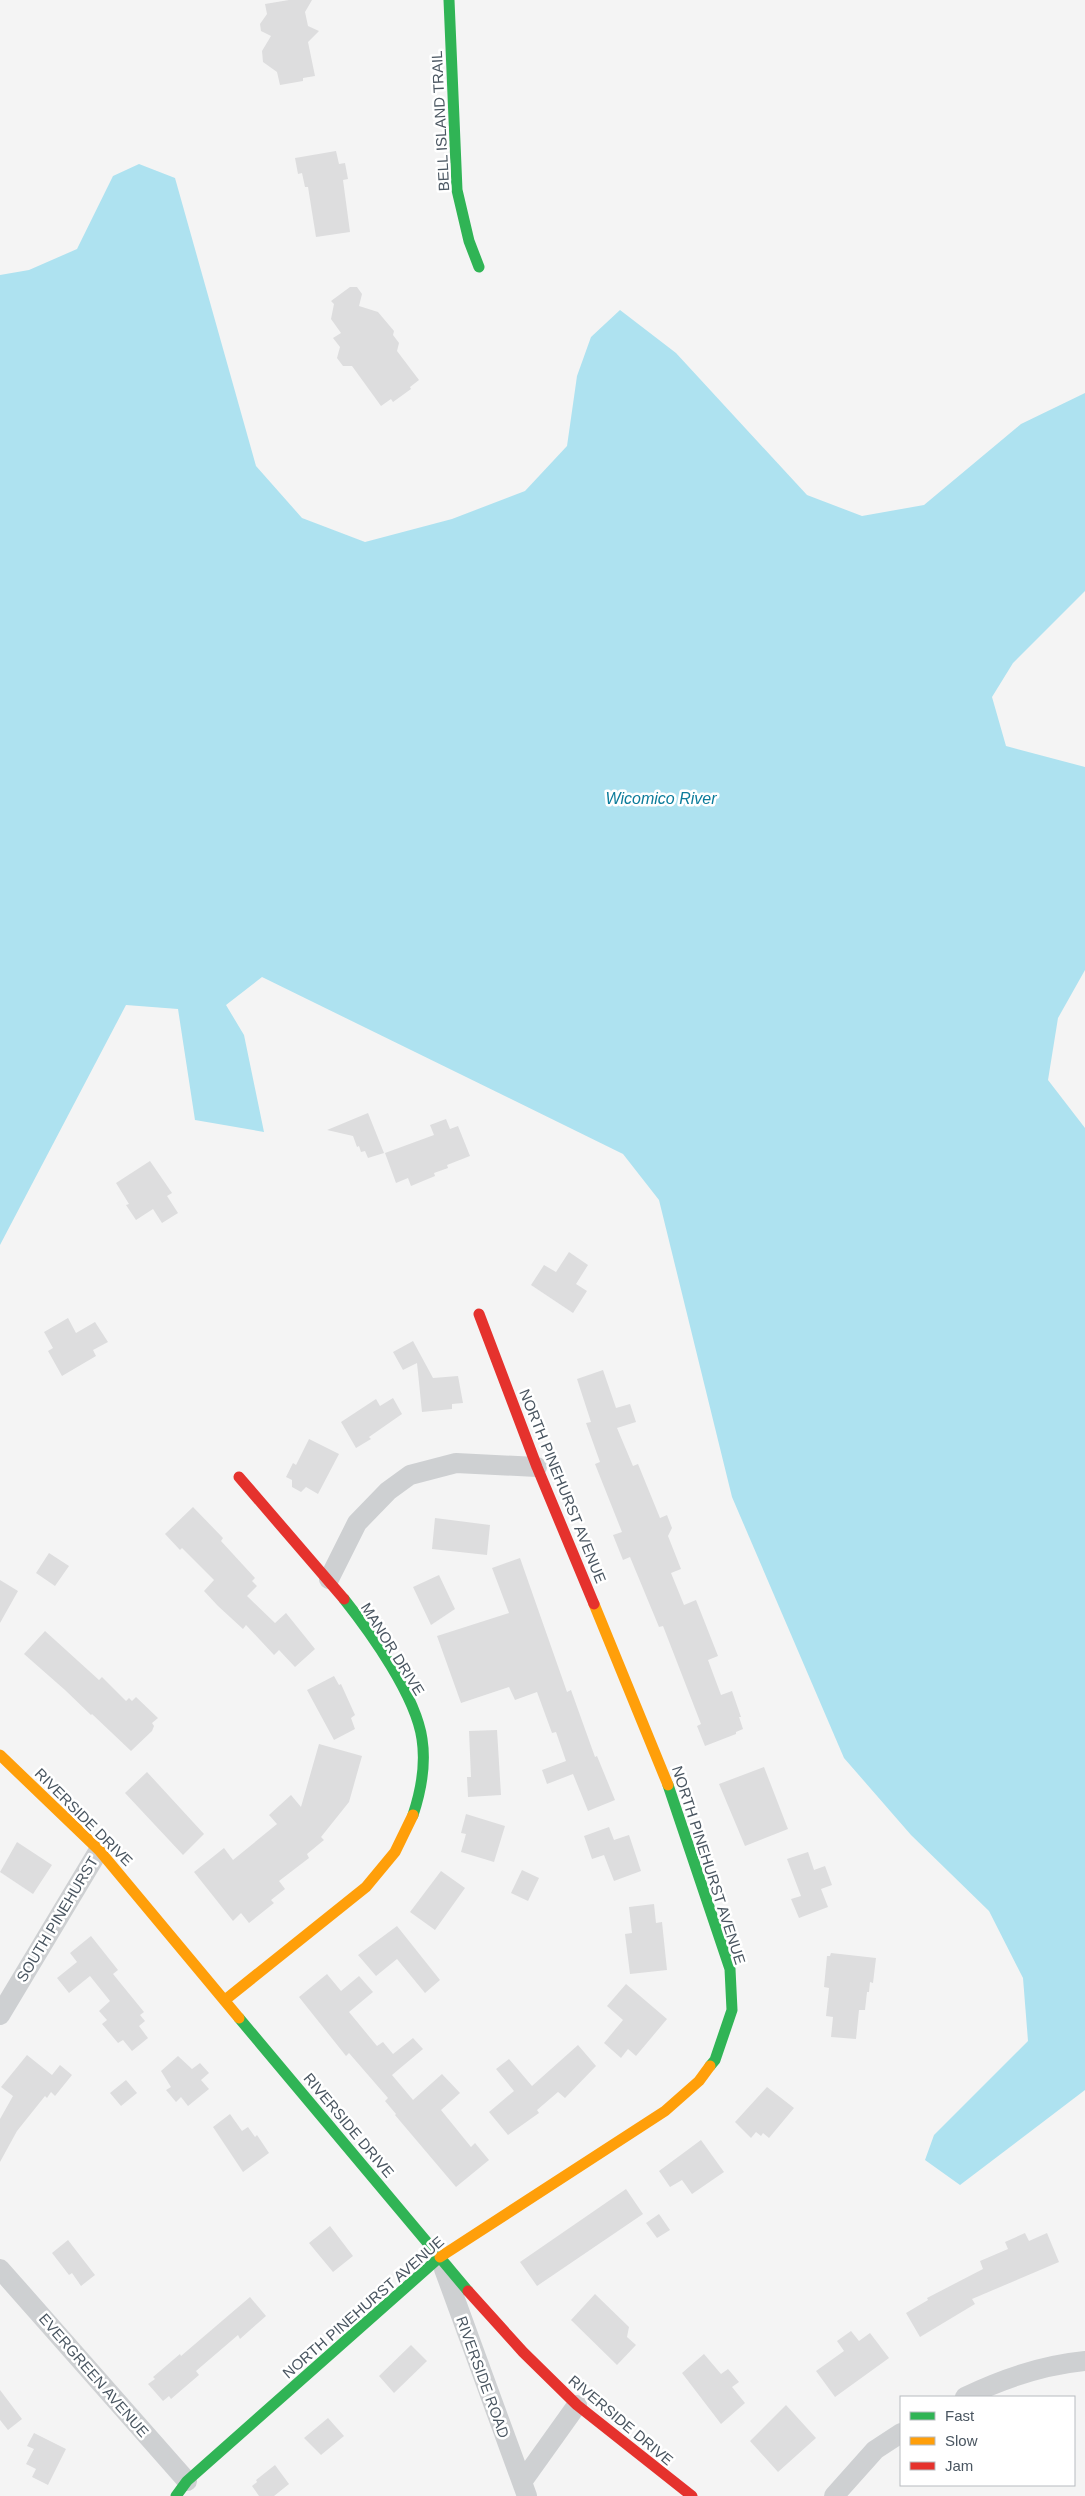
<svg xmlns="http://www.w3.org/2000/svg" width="1085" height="2496" font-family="Helvetica,sans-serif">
<rect width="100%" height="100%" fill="#f4f4f4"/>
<path fill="#aee2f0" d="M139,164L175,178L256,466L302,518L365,542L452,519L525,491L567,446L577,376L591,337L620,310L676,353L807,495L862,516L924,505L1021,424L1085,393V591L1013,663L992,697L1006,746L1085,767V970L1058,1018L1048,1080L1085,1128V2090L960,2185L925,2160L934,2135L1028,2041L1023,1978L989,1911L911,1835L844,1758L732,1497L659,1200L623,1154L262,977L226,1005L244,1035L264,1132L195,1120L178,1009L126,1005L0,1245V275L29,270L77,249L113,176Z"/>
<path fill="#ddddde" d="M289,0H312L305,12L308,26L319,31L308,42L315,76L303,78V81L280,85L277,72L263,62L262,51L271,36L261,31L260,24L267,14L265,4Z
M336,151L339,164L345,163L348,179L343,180L350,232L316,237L308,187H305L302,173L298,174L295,158Z
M350,287H357L362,294L359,306L378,312L394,331L393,335L399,343L397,351L419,380L410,387L411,389L393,402L391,399L381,406L352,366H343L337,358L340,347L333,338L341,333L331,319L334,304L331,301Z
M368,1113L384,1153L368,1158L365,1151L361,1152L359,1146L357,1147L353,1136L327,1130Z
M446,1119L450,1129L458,1126L470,1156L447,1165L448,1168L434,1173L435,1176L411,1186L408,1178L396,1183L385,1153L434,1135L430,1125Z
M150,1161L172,1193L167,1196L178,1213L162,1223L153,1209L136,1220L126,1205L129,1204L116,1183Z
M569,1252L588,1265L576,1284L587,1291L573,1313L531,1285L544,1265L556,1272Z
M68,1318L76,1333L95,1322L108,1342L93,1350L96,1356L62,1376L48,1351L53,1348L44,1332Z
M413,1341L433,1378L458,1376L463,1403L452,1404V1409L422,1412L417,1363L403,1370L393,1352Z
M603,1370L616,1408L630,1404L636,1422L617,1428L633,1466L638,1464L660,1518L667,1515L672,1528L668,1536L681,1569L671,1573L684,1605L696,1600L718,1656L708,1660L721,1695L732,1691L741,1717H739L743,1729L736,1732V1734L705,1746L697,1726L701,1724L663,1626L659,1627L630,1557L623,1560L613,1535L622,1532L595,1464L600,1462L586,1423L591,1422L577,1379Z
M393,1398L402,1414L369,1437L371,1439L356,1448L341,1422L376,1399L380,1406Z
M309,1439L339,1454L318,1494L306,1487L301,1492L292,1487V1480L286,1477L293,1463L296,1465Z
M193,1507L223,1538L221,1541L255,1578L252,1581L257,1586L247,1596L275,1623L286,1613L315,1649L295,1667L279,1650L274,1655L246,1625L243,1629L218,1606L204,1591L214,1580L182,1548L180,1550L165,1534Z
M435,1518L490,1525L487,1555L432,1549Z
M49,1553L69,1566L55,1586L36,1573Z
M520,1558L567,1692L571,1690L595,1757L597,1756L615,1800L588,1811L573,1774L547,1784L542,1770L566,1761L556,1732L552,1733L537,1692L515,1700L509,1687L461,1703L437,1636L509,1613L492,1568Z
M439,1575L455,1609L431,1625L413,1587Z
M0,1580L18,1591L0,1623Z
M45,1631L99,1680L102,1677L126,1701L129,1698L132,1701L136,1697L158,1718L152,1723L154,1726L152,1731L131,1751L92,1714L91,1715L65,1690L24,1654Z
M334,1676L339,1685L341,1684L355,1715L351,1718L355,1729L334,1740L307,1690Z
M497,1730L501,1795L468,1797L467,1777H471L469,1731Z
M319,1744L362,1756L349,1802L321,1837L324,1840L307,1854L309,1858L279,1881L285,1889L271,1900L274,1903L249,1923L241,1913L233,1921L194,1872L224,1848L233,1860L277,1824L269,1815L291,1795L301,1807Z
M764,1767L788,1829L745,1846L719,1784Z
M147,1772L204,1834L183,1855L125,1793Z
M466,1814L505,1826L494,1862L461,1852L466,1834L461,1833Z
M609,1827L614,1840L629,1835L641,1871L614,1881L604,1855L592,1859L584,1836Z
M17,1842L52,1865L33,1894L0,1872Z
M808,1852L814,1870L825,1866L832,1885L821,1889L828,1907L799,1918L791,1899L801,1896L787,1859Z
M522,1870L539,1878L528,1901L511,1893Z
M441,1871L465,1888L435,1930L410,1912Z
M654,1904L656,1923L662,1922L667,1970L630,1974L625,1934L632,1933L629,1907Z
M397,1926L440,1980L425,1993L397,1959L376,1976L358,1955Z
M91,1936L118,1970L113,1974L144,2012L140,2015L145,2021L139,2026L148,2038L132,2051L123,2040L118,2043L102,2024L107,2020L99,2011L110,2001L90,1976L69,1993L57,1978L77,1962L70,1953Z
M831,1953L876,1958L873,1983L870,1982L869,1992H867L865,2010H859L856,2039L831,2037L833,2017L826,2016L829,1988L824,1987L827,1956H830Z
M327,1974L341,1991L359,1976L373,1992L349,2012L377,2046L383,2042L393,2054L413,2038L423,2049L392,2075L413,2100L442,2074L460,2093L441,2110L471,2147L475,2143L489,2160L456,2187L395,2115L396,2114L385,2101L388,2098L349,2053L346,2056L299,1997Z
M626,1984L667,2019L636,2056L628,2049L621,2058L604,2043L623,2020L607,2006Z
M578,2045L596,2066L565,2098L558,2092L537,2110L539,2113L508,2135L489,2112L514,2091L496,2069L509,2059L532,2086Z
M27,2055L52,2075L60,2065L72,2075L55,2096L51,2092L47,2098L45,2096L17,2131L0,2162V2119L13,2096L1,2087Z
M178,2056L192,2069L200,2063L209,2073L201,2080L209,2089L188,2106L181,2097L176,2102L166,2090L171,2087L161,2071Z
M126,2080L137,2093L121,2106L110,2093Z
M767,2087L794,2108L769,2138L763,2133L761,2136L756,2132L751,2138L735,2122Z
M230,2114L242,2131L248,2127L255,2137L257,2135L269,2153L243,2172L213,2127Z
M701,2140L724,2172L692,2194L682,2180L670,2187L659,2171Z
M626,2189L643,2214L537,2286L520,2262Z
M659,2214L670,2230L657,2238L646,2223Z
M330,2226L353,2256L333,2272L309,2243Z
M1025,2233L1029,2241L1047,2233L1059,2262L972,2299L975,2304L920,2337L906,2313L928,2300L927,2298L983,2269L980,2261L1008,2249L1005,2242Z
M68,2240L95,2275L81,2286L72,2273L69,2275L52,2253Z
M595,2294L629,2327L627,2337L636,2345L617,2365L571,2320Z
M250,2297L266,2316L240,2339L238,2335L196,2371L199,2375L171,2399L169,2396L163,2401L148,2384L155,2379L153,2377L180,2354L181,2356Z
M851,2331L859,2341L870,2333L889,2358L835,2397L816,2371L844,2351L837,2341Z
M411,2345L427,2361L394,2393L379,2376Z
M704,2354L721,2374L728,2369L739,2382L732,2387L745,2403L721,2424L682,2373Z
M0,2390L22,2419L8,2430L0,2420Z
M786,2405L816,2438L778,2472L750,2441Z
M328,2418L344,2436L321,2455L304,2438Z
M34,2433L66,2449L48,2485L32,2477L36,2469L26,2464L34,2449L27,2446Z
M275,2465L289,2484L274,2496H259L252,2486L257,2482L256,2480Z"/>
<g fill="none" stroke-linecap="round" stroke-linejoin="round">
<path stroke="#ced0d2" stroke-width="20" d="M329,1579L357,1523L388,1491L410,1475L456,1463L537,1467
M0,2015L99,1850
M0,2269L187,2481
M444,2269L527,2496
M965,2397C1002,2379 1044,2365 1085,2361
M522,2482L577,2405
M834,2496L875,2450L901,2433"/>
<path stroke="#30b455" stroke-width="11" d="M449,0L457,190L469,241L479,267
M344,1599C371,1633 416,1696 422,1739C426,1765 421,1791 413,1815
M668,1785L730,1969L732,2010L715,2060L710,2066
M239,2018L468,2291
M176,2496L187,2481L440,2257"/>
<path stroke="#ff9f0a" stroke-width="11" d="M594,1604L668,1785
M0,1755L99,1850L239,2018
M225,2000L366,1887L395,1852L413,1815
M440,2257L665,2111L699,2081L710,2066"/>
<path stroke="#e5322d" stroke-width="11" d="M479,1314L537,1467L594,1604
M239,1477L344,1599
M468,2291L523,2352L577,2405L692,2496"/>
</g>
<g text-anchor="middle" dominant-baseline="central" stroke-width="5" stroke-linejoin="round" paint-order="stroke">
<g font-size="15" fill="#4a5661" stroke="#fff">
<text transform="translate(440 121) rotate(-93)">BELL ISLAND TRAIL</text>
<text transform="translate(563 1486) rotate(68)">NORTH PINEHURST AVENUE</text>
<text transform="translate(393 1649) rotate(58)">MANOR DRIVE</text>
<text transform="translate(84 1817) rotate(45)">RIVERSIDE DRIVE</text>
<text transform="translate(709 1865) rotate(72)">NORTH PINEHURST AVENUE</text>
<text transform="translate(57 1919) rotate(-59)">SOUTH PINEHURST</text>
<text transform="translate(349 2125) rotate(50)">RIVERSIDE DRIVE</text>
<text transform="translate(363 2307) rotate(-41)">NORTH PINEHURST AVENUE</text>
<text transform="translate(94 2375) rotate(49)">EVERGREEN AVENUE</text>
<text transform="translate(483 2377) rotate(70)">RIVERSIDE ROAD</text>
<text transform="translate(621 2420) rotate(40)">RIVERSIDE DRIVE</text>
</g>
<g font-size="16" font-style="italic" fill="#0c7c9b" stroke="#fff">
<text x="661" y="798">Wicomico River</text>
</g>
</g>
<rect x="900" y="2396" width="175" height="90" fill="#ffffff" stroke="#b7bbc0"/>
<rect x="910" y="2412" width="25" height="8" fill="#30b455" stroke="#b7bbc0"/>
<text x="945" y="2421" font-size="15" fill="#4a5661">Fast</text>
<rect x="910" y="2437" width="25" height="8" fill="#ff9f0a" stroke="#b7bbc0"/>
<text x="945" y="2446" font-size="15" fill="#4a5661">Slow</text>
<rect x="910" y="2462" width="25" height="8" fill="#e5322d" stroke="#b7bbc0"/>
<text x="945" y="2471" font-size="15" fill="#4a5661">Jam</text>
</svg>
